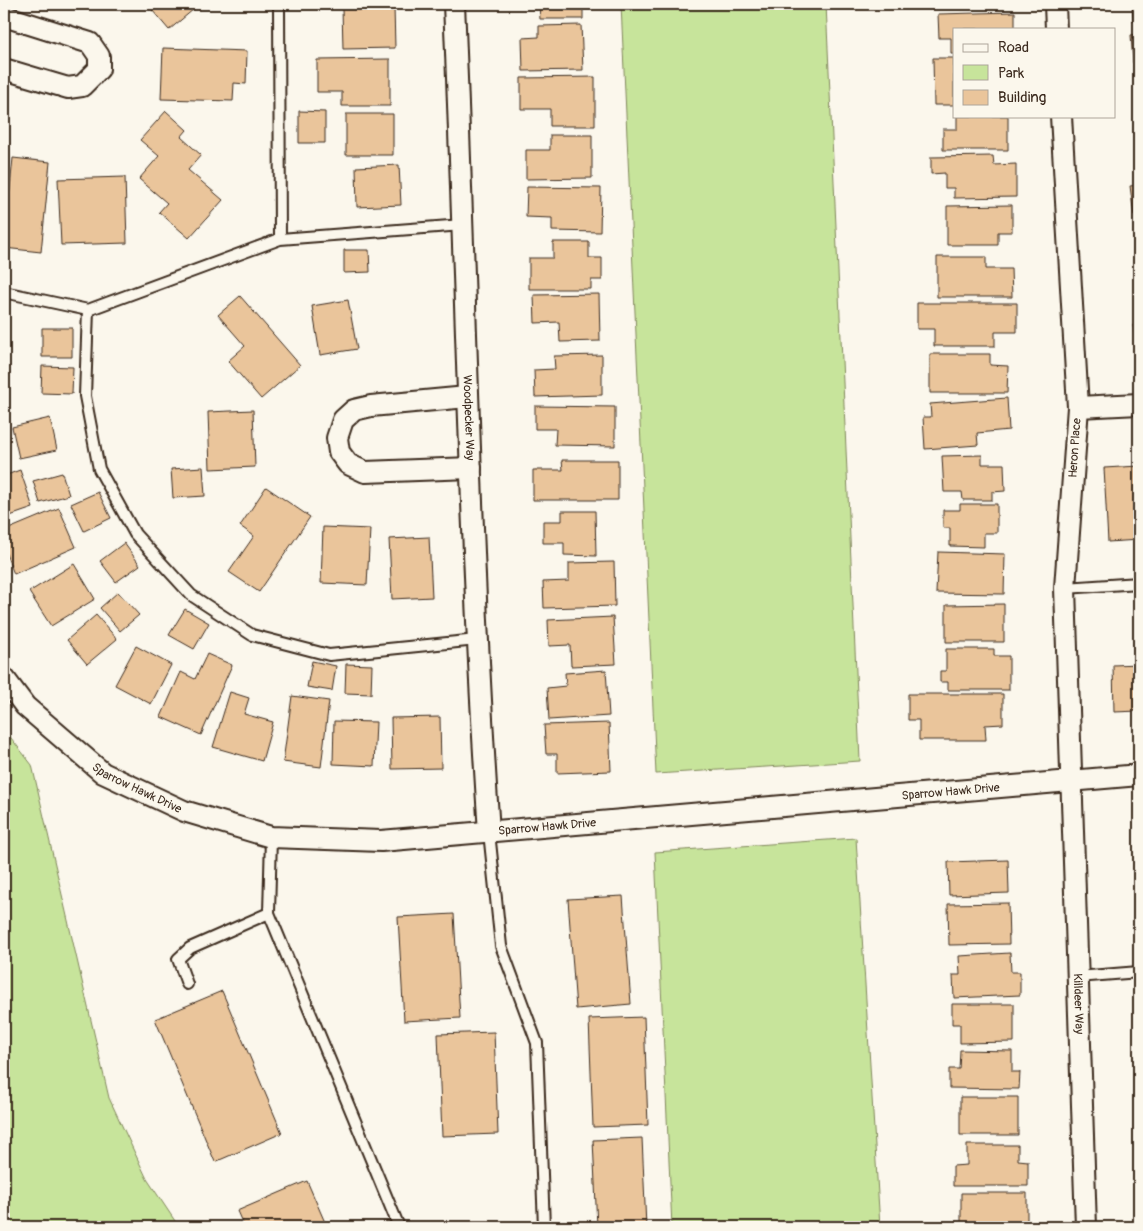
<svg xmlns="http://www.w3.org/2000/svg" width="1143" height="1231" font-family="Pangolin,sans-serif">
<rect width="100%" height="100%" fill="#fbf7ec"/>
<filter id="ink" filterUnits="userSpaceOnUse"><feTurbulence type="fractalNoise" baseFrequency=".02" numOctaves="2"/><feDisplacementMap in="SourceGraphic" scale="10" xChannelSelector="R" yChannelSelector="G"/><feConvolveMatrix kernelMatrix="1 2 1 2 8 2 1 2 1" color-interpolation-filters="sRGB"/></filter>
<g filter="url(#ink)">
<path fill="#c7e49b" stroke="#81875c" d="M621,4H826L860,761L656,774Z
M4,729L32,765L109,1098L147,1179L179,1227H4Z
M856,838L880,1227H672L655,852Z"/>
<path fill="#eac59b" stroke="#3b2a1e" d="M147,4H200L169,30Z
M539,4H583V19H540Z
M939,4H988V7H939Z
M1132,4H1139V20L1133,21Z
M394,7L395,48L343,49L342,8Z
M1015,12V29H954V54H951V38H939L938,14Z
M581,25L583,70L523,71L522,38L539,37V26Z
M1139,34V63H1133L1131,35Z
M163,48L247,51L246,84L234,83L233,101L161,99Z
M933,58H954V105H934Z
M390,59V106H342V92H317V60Z
M595,77V126H550V109H521V78Z
M166,111L187,130L181,137L201,155L188,170L223,200L189,238L159,212L167,203L139,179L159,156L140,140Z
M299,111L325,112V143H299Z
M346,114H393V155H346Z
M957,116H1008V150H943V129H957Z
M550,135H592V178L526,179V150H550Z
M993,156L994,165L1016,164V197L954,198V188H945V173L931,174V157Z
M13,158L50,162L41,252L4,248Z
M399,165L401,205L357,207L356,167Z
M125,177L127,243L61,245L58,179Z
M1139,185V216H1134L1130,186Z
M527,187L601,188L600,232L552,231V218L526,217Z
M1012,205V232H998V245H947V206Z
M1139,224V252H1138L1135,225Z
M553,242H589V258H602V280H591V289H529V258H553Z
M344,250H369L370,272L344,273Z
M937,257H986V269H1011L1012,297H937Z
M1139,277V315L1134,278Z
M599,294L600,341L560,342L559,322L535,323L534,295Z
M240,296L300,365L261,399L228,361L245,346L218,315Z
M348,300L357,349L320,355L312,306Z
M917,303H1017V332H995V346H934V329H917Z
M1139,324V352H1137L1133,325Z
M42,328H72V357H42Z
M930,354H990V365L1008,366L1007,393H930Z
M602,355V395L535,397L534,370L555,369L554,356Z
M42,366L73,367L72,394L41,393Z
M1007,398L1009,430L977,433L978,445L925,449L923,417H931L930,404Z
M535,406L615,407V446L555,445L556,429H535Z
M253,410L255,467L210,469L208,412Z
M50,418L57,450L19,458L12,427Z
M982,455V464H1004L1005,491L992,492V500H963L962,492H944L942,456Z
M562,460H618V500H533V470H563Z
M1139,466V540L1108,542L1104,468Z
M203,467L205,496L173,498L171,469Z
M20,470L33,508L4,518V476Z
M62,473L69,495L40,503L33,481Z
M266,487L310,517L259,592L229,572L254,536L240,526Z
M98,492L111,518L84,531L71,504Z
M960,504H997V533H984V547L950,546V528H943V510H960Z
M59,508L76,547L14,574L4,549V531Z
M562,511H595L596,556L564,555V543H543V521H562Z
M323,527L370,529L367,585L321,583Z
M429,537L432,597L392,599L389,539Z
M124,543L140,565L116,582L100,561Z
M938,552L1005,554L1004,594L936,593Z
M614,562L615,606L544,608L543,582L569,581V563Z
M74,564L95,599L51,626L29,592Z
M118,592L139,615L120,631L100,608Z
M1004,604V642H946V605Z
M185,609L209,623L194,649L169,635Z
M96,615L117,639L87,664L67,640Z
M613,617L616,664L571,666L570,645L549,646L548,620Z
M136,646L171,665L151,704L115,685Z
M946,649H994V656H1009V690H948V682H940V671H946Z
M207,654L232,665L201,735L161,717L181,672L195,679Z
M312,661L336,666L332,691L307,687Z
M346,664L372,665L371,694L345,693Z
M1139,664V711L1114,712L1113,665Z
M606,670L609,716L549,720L547,688L566,686L565,673Z
M230,692L249,698L244,714L273,722L262,761L213,747Z
M908,694H1003V724L985,725L986,740H919V720H908Z
M292,696L329,701L321,767L283,762Z
M440,717L441,768L392,769L391,718Z
M334,721L376,722L374,766L333,764Z
M609,723L611,771L557,773V754H546L544,725Z
M1008,860L1009,893L949,895L948,862Z
M623,896L631,1004L576,1009L568,899Z
M1008,903L1009,944L949,945L948,904Z
M454,914L460,1018L404,1021L398,917Z
M1010,953L1011,972H1020V995L954,998L953,975H960L959,956Z
M222,991L282,1133L215,1162L155,1019Z
M952,1004H1014V1042L960,1043V1024H952Z
M644,1017L648,1125L593,1127L589,1019Z
M494,1032L498,1134L442,1136L438,1034Z
M960,1050L1012,1051V1072H1020L1019,1089L949,1088V1069H959Z
M960,1097H1018V1135H960Z
M642,1138L646,1227H597L593,1140Z
M967,1145H1018V1160L1028,1161V1186H953V1166L967,1165Z
M307,1181L327,1227H244L237,1211Z
M961,1193H1027V1227H961Z"/>
<g fill="none" stroke-linecap="round" stroke-linejoin="round">
<g stroke="#3b2a1e" stroke-width="14">
<path id="service" d="M279,4L280,239
M4,292L88,310L280,239L463,225
M88,310L85,396L99,469L135,534L191,595L252,635L329,655L477,640
M1065,588L1139,583
M489,832L501,946L537,1043L544,1227
M271,837L269,913L399,1227
M1077,977L1139,972
M187,984L178,959L190,948L269,913"/>
</g>
<g stroke="#3b2a1e" stroke-width="24">
<g id="minor">
<path id="s1" d="M454,4C466,280 470,556 489,832"/>
<path d="M1055,4L1056,29"/>
<path d="M4,16L90,43L99,56V69L82,86L68,88L4,69"/>
<path id="s2" d="M1061,116L1078,407L1065,588L1086,1227"/>
<path d="M467,397L371,406L354,410L343,420L337,438L339,452L348,464L365,472L471,468"/>
<path d="M1078,407L1139,404"/>
<path id="s3" d="M4,678L25,706L103,773L184,811L271,837L381,841L1139,775"/>
</g>
</g>
<use href="#service" stroke="#fbf7ec" stroke-width="10"/>
<use href="#minor" stroke="#fbf7ec" stroke-width="20"/>
</g>
</g>
<g text-anchor="middle" dominant-baseline="central" stroke-width="5" stroke-linejoin="round" paint-order="stroke">
<g font-size="12" fill="#3b2a1e" stroke="#fbf7ec">
<text stroke="none"><textPath href="#s1" startOffset="414">Woodpecker Way</textPath></text>
<text transform="translate(1075 448) rotate(-86)">Heron Place</text>
<text stroke="none"><textPath href="#s3" startOffset="175">Sparrow Hawk Drive</textPath></text>
<text stroke="none"><textPath href="#s3" startOffset="1000">Sparrow Hawk Drive</textPath></text>
<text stroke="none"><textPath href="#s3" startOffset="595">Sparrow Hawk Drive</textPath></text>
<text stroke="none"><textPath href="#s2" startOffset="889">Killdeer Way</textPath></text>
</g>
</g>
<rect width="1143" height="1231" fill="none" stroke="#fbf7ec" stroke-width="20"/>
<rect x="10" y="10" width="1123" height="1211" fill="none" stroke="#3b2a1e" stroke-width="2" filter="url(#ink)"/>
<rect x="953" y="28" width="162" height="90" fill="#fbf7ec" stroke="#aea59a"/>
<rect x="963" y="44" width="25" height="8" fill="#fbf7ec" stroke="#aea59a"/>
<text x="998" y="52" font-size="15" fill="#3b2a1e">Road</text>
<rect x="963" y="65" width="25" height="15" fill="#c7e49b" stroke="#aea59a"/>
<text x="998" y="78" font-size="15" fill="#3b2a1e">Park</text>
<rect x="963" y="90" width="25" height="15" fill="#eac59b" stroke="#aea59a"/>
<text x="998" y="102" font-size="15" fill="#3b2a1e">Building</text>
</svg>
